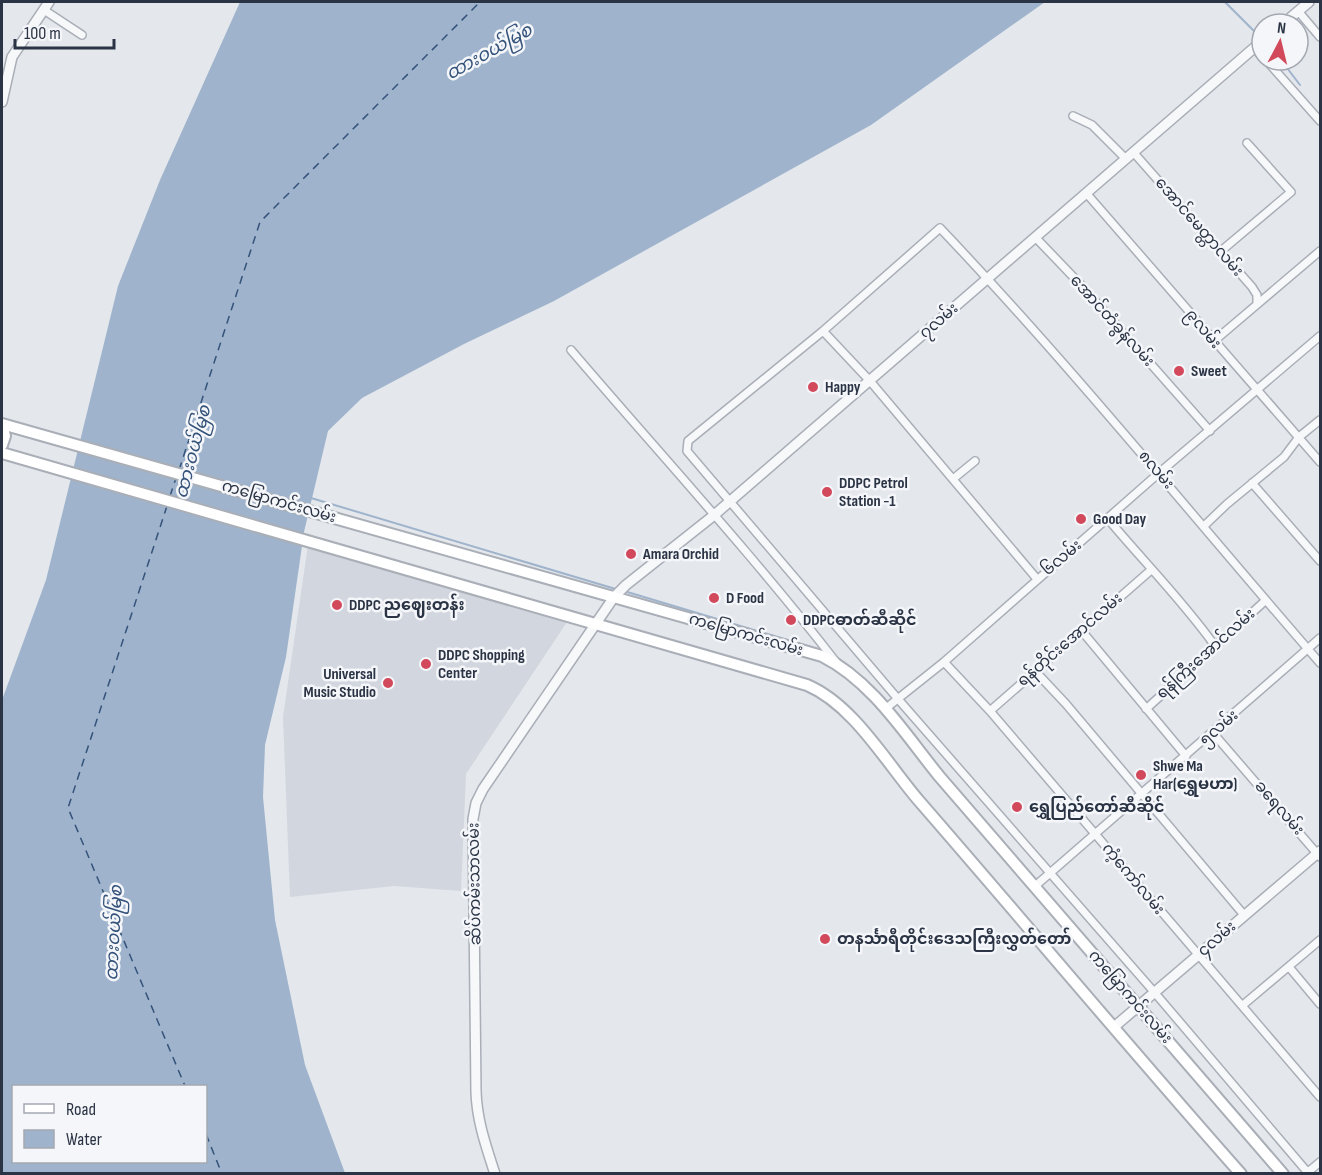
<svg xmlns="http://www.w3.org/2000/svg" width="1322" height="1175" font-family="'Sofia Sans Condensed','Noto Sans Myanmar',sans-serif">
<rect width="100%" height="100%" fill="#e4e7ec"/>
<path fill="#d2d6de" d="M309,538L573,613L466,774L461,891L394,886L290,897L283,717Z"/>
<path fill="#9fb4cc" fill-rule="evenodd" d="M240,2H1045L871,125L554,301L464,344L362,398L328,431L304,532L286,657L265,745L263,797L275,920L305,1065L345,1173H2V700L46,580L118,286L160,180ZM14,1086H206V1162H14Z"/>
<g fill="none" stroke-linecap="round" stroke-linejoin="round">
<path stroke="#9fb4cc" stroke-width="2" d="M1225,2L1262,39
M1281,60L1300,85
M311,498L619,590
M624,591L811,647"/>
<path stroke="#34527a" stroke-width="1.5" stroke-dasharray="8 6" stroke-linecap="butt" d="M179,470L260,222L480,2
M170,496L176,478
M167,506L68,808L185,1086
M206,1134L222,1174"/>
<g stroke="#a9aeb7" stroke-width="10">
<path id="minor" d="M44,10L82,35
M1298,11L1320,37
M1254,48L1262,56
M1266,60L1320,121
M1073,116L1092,125L1126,159
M1134,153L1252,287L1257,295V304
M1087,194L1320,462
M1036,238L1082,286L1210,431
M1221,251L1291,192L1247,143
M823,331L940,228C1073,368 1194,518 1320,663
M1214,341L1320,251
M571,350C660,454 752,554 836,662
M953,479L975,461
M1252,483L1320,561
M1108,519C1144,562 1183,601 1215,646
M1204,526L1227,504L1284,457L1299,437L1320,420
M1037,579L870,381L823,331L688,441L687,451L898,699L1155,993L1309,1174
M1081,630L1186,756
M944,662L990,711L1320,1097
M1035,671L1066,704L1244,915
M885,709L944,662L1159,473L1320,336
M1146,709L1266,600
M990,711L1151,570
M1213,733L1320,857
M1034,887L1320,638
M1289,967L1320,1004
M1243,1005L1320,940
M1308,1172L1320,1162"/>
</g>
<g stroke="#a9aeb7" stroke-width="12">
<path id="tertiary" d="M1283,24L1309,2
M2,102L12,57L49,2
M1114,1027L1320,851
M495,1174C486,1146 477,1121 476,1092L473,819L476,803L483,789L614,597L626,585L713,516L1262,41"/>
</g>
<g stroke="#a9aeb7" stroke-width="14">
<path id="secondary" d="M2,424L822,656C872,681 905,734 939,776L1283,1174
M2,425L5,436L2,445
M2,453L807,685C854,705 887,764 920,802C1027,925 1132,1051 1241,1174"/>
</g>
<use href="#minor" stroke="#f7f8fa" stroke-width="7"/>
<use href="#tertiary" stroke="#f7f8fa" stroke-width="9"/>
<use href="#secondary" stroke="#fff" stroke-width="10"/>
</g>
<g fill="#d1495b" stroke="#f4f6f9" stroke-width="2">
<circle cx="1179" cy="371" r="6"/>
<circle cx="813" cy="387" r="6"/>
<circle cx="827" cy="492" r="6"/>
<circle cx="1081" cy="519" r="6"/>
<circle cx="631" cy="554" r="6"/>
<circle cx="714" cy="598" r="6"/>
<circle cx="337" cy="605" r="6"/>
<circle cx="791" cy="620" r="6"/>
<circle cx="426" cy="664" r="6"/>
<circle cx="388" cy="683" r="6"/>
<circle cx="1141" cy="775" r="6"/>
<circle cx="1017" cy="807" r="6"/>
<circle cx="825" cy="939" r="6"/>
</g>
<g text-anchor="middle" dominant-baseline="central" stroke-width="5" stroke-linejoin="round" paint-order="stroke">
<g font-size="16" fill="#2b3445" stroke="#f4f6f9">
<text transform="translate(1199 227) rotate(49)">အောင်မေတ္တာလမ်း</text>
<text transform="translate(939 321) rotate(-41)">၇လမ်း</text>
<text transform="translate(1112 321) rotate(48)">အောင်တံခွန်လမ်း</text>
<text transform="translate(1203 329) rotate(50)">၉လမ်း</text>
<text transform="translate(1156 470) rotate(49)">၈လမ်း</text>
<text transform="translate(279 502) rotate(16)">ကမြောကင်းလမ်း</text>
<text transform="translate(1062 558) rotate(-40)">၆လမ်း</text>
<text transform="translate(746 635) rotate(16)">ကမြောကင်းလမ်း</text>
<text transform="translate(1070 640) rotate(-41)">ရန်တိုင်းအောင်လမ်း</text>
<text transform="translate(1206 654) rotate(-42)">ရန်ကြီးအောင်လမ်း</text>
<text transform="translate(1219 728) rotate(-41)">၅လမ်း</text>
<text transform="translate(1279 808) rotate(49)">ခရေလမ်း</text>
<text transform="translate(1133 879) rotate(50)">ကံ့ကော်လမ်း</text>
<text transform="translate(475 884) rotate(-91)">ဆိပ်ကမ်းသာလမ်း</text>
<text transform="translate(1217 939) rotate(-41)">၄လမ်း</text>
<text transform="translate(1130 997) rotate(49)">ကမြောကင်းလမ်း</text>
</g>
<g font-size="16" font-weight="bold" fill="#2b3445" stroke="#f4f6f9" text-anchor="start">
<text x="1191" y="371">Sweet</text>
<text x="825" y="387">Happy</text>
<text x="839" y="483">DDPC Petrol<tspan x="839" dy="18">Station -1</tspan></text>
<text x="1093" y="519">Good Day</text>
<text x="643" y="554">Amara Orchid</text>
<text x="726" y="598">D Food</text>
<text x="349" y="605">DDPC ညဈေးတန်း</text>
<text x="803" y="620">DDPCဓာတ်ဆီဆိုင်</text>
<text x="438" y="655">DDPC Shopping<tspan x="438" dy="18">Center</tspan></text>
<text x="376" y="674" text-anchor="end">Universal<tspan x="376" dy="18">Music Studio</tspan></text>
<text x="1153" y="766">Shwe Ma<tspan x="1153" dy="18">Har(‌‌ရွှေမဟာ)</tspan></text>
<text x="1029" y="807">ရွှေပြည်တော်ဆီဆိုင်</text>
<text x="837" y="939">တနင်္သာရီတိုင်းဒေသကြီးလွှတ်တော်</text>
</g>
<g font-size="18" font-style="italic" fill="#34527a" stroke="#f4f6f9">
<text transform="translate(489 52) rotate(-29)">ထားဝယ်မြစ</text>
<text transform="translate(193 452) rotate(-75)">ထားဝယ်မြစ</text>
<text transform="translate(114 933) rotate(-87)">ထားဝယ်မြစ</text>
</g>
</g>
<rect width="1322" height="1175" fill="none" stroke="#2b3445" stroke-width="6"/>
<rect x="12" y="1085" width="195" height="78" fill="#f4f6f9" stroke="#a4a8b1" stroke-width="1.5"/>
<rect x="24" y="1104" width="30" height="9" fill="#ffffff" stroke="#a4a8b1" stroke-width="1.5"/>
<text x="66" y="1115" font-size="18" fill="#2b3445">Road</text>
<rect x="24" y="1130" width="30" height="18" fill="#9fb4cc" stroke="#a4a8b1" stroke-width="1.5"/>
<text x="66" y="1145" font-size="18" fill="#2b3445">Water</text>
<g transform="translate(1280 42) rotate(7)"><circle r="28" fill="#f4f6f9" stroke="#a4a8b1" stroke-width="1.5"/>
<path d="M0-4.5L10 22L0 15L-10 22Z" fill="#d1495b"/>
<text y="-9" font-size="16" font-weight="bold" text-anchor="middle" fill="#2b3445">N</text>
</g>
<path d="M15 39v9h99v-9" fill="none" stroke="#2b3445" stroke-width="3"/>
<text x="24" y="39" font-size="18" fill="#2b3445" stroke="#f4f6f9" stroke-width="4.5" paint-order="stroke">100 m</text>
</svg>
